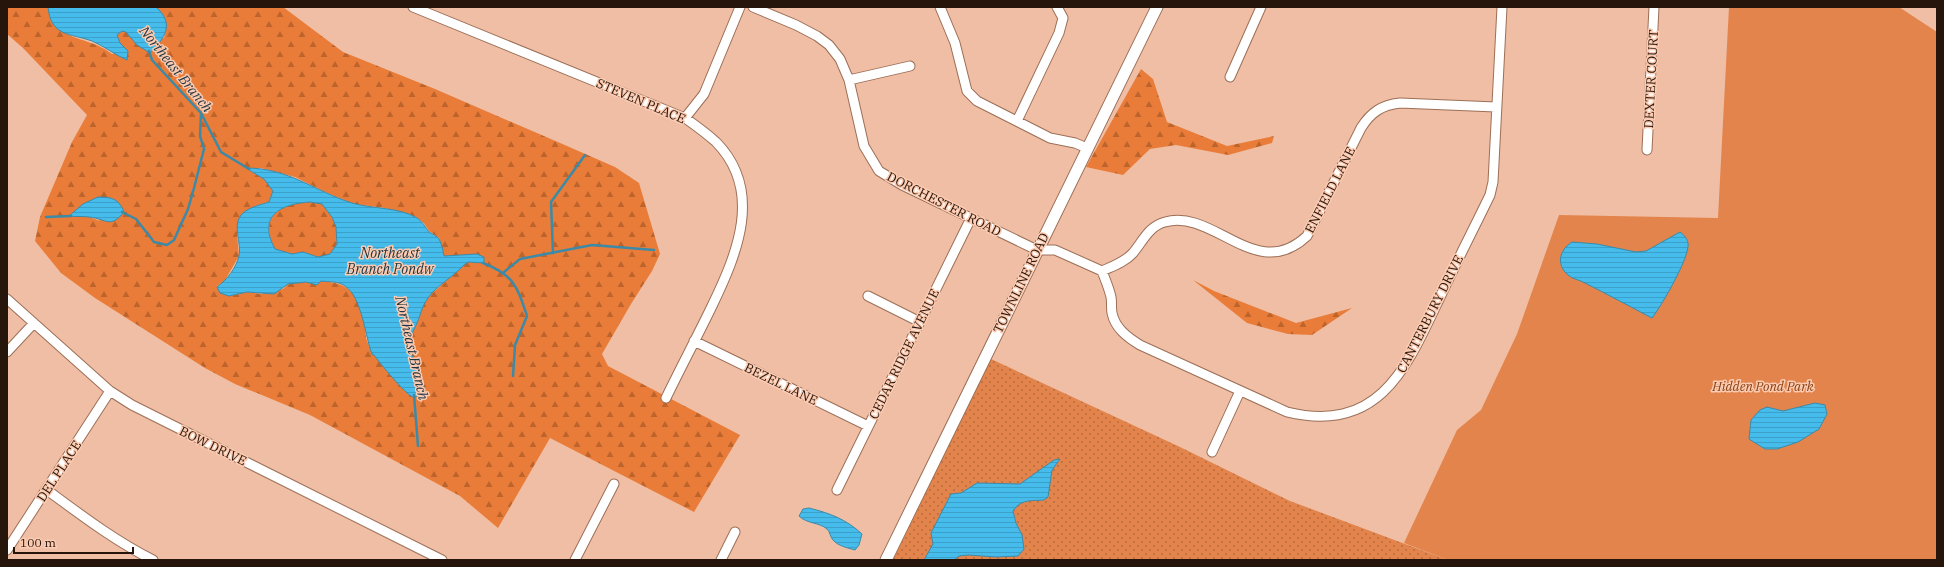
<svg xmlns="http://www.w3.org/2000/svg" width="1944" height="567" font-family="'IBM Plex Serif',serif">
<defs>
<pattern id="grass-dots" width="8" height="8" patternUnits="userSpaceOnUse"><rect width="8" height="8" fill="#e3844c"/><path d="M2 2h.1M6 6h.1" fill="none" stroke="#b86b3d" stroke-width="1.8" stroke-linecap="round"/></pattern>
<pattern id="forest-firs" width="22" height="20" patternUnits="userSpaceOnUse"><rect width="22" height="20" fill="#e97c38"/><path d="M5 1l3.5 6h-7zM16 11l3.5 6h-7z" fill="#bd642d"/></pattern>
<pattern id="water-rules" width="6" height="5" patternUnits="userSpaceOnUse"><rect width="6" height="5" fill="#45bcec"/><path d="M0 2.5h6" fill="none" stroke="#3ca1c9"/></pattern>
</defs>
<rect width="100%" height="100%" fill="#efbea4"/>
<path fill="url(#grass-dots)" d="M991,359L1180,447L1290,501L1448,560H893Z"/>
<path fill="url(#forest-firs)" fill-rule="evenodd" d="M7,7H48C51,42 89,35 112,54L128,51L120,43L117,35L122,30L126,32L137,45L164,38C168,23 167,17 156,7H283L343,52L435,89L567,146L615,167L639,183L660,254L652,271L631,304L602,354L608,366L740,435L694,512L550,438L498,528L460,496L310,415L235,384L205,368L95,298L61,273L35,241L40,217L72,142L87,115L23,48L7,34ZM261,168L295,177L327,193L354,204L385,208L416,217L424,223L429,231L439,238L444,256L467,255L484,263L468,262L464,265L429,296L420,309L418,321L410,335V347L413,361L424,383L401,385C387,372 372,356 366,338C365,332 366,326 364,320C356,293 350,283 321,281L317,285L306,282L288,284L283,289L261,294L247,292L229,296L217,286L224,282L239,256L237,234L255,206L269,202L273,191L264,179L247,169ZM83,204L100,221L76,212Z
M1141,69L1153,79L1167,122L1227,146L1274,136L1272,143L1228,155L1176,145L1150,149L1123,175L1086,167Z
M310,202L322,204L332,217L336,227L337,244L330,254L319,257L303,252L292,254L275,249C258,216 280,204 310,202Z
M1193,280L1214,291L1296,323L1352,308L1312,335L1288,334L1247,323Z"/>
<path fill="#e3844c" d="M1729,7H1899L1937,32V560H1448L1404,543L1457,430L1481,410L1517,334L1559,215L1718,218Z"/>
<path fill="url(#water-rules)" stroke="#3c8aa8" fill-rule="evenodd" d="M48,7H156C175,24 165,38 150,53L137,45L126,32L122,31L117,35L120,43L128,51L127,60C115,55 104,46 92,41C70,33 51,37 48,7Z
M246,168C289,168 314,191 352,203C372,209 399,207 417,218C423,222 425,227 429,232C432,234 437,236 439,239C442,244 443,251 444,256L477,254L484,257V263L468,262L464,265C454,276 435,287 428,298C422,306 421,314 417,323C413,332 408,339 410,349C414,364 423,377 425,393C421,394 417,397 413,397C406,395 379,362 374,355L372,354C365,336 362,297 345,286C338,281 329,282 321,281L317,285L306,282L288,284L274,294L247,292L229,296L220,293L217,287C227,280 236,268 239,256C242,243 231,224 243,213C250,207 260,205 269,202L273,191L264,179ZM310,202L322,204L332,217L336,227L337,244L330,254L318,257L303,252L292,254L275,249C257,216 280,204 310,202Z
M98,197C112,197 119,199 124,212C110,229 107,219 89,217C82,216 76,217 69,216L83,204Z
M1680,232C1685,236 1689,240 1688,247C1686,263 1662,305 1652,318C1629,306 1607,294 1585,283C1580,280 1572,279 1568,275C1556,265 1559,250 1572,242L1597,244L1636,252L1646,251Z
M1815,403L1825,405L1827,414L1819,429L1798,442L1777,449H1765L1749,439L1751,420L1760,410L1767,407L1783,411Z
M1060,459L1052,470L1048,497L1044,500C1031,501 1021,499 1013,511L1016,523L1022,535L1024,549L1018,556L996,557L969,555L959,556L954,560H924L933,544L931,533L951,494L961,493L977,483L1020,484L1054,460Z
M809,508C829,513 846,519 862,534L859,545L855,550C848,548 838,546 833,540C830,537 830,531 827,529C819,522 807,524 799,516L803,509Z"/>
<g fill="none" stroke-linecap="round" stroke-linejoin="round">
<path stroke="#3c8aa8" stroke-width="2.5" d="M149,51L152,60L201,113L221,152L249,169
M122,212L136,219L154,242L167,245L174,240L188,209L194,188L204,149L200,136L201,114
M46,217L71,216
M553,253L551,202L585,155
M483,263C514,275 517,286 527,316L515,345L513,376
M504,272L520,259L592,245L654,250
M414,395L418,446"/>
<g stroke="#9c6f57" stroke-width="11">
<path id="minor" d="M413,7L685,118C695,125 706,133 716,142C764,191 737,254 712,306C697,337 681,367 666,398
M753,7L796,25L817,36L829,45L840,59L849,80L864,146L879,171L902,185L1037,250H1055L1102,271C1105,279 1109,288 1111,297C1112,302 1111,308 1112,313C1115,328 1127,337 1140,345L1287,412C1382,435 1408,364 1442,293C1457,261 1474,228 1490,195L1493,182L1502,7
M940,7L955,43L967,91L977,101L1050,138L1075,143L1087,148
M1230,77L1261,7
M849,80L910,66
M685,118L704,94L740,7
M1017,121L1059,33L1063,18L1057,7
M1647,150L1654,7
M1102,271C1113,266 1125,262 1133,253C1143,241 1149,226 1165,222C1214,208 1256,284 1307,236L1361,128C1371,112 1382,105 1400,103L1496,107
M868,296L920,322
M7,299L110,391L132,405L442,560
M694,341L868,426
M7,352L34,323
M1212,452L1240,391
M47,490C81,515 115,541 153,560
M837,490L971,218
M7,550L110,391
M575,560L614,484
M721,560L735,532"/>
</g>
<g stroke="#9c6f57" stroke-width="13">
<path id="tertiary" d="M886,560L1157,7"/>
</g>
<use href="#minor" stroke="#fff" stroke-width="9"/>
<use href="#tertiary" stroke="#fff" stroke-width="11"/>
</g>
<g text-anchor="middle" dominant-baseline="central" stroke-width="3" stroke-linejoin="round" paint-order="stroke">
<g font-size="13" fill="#26150b" stroke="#fccbb1">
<text transform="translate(1651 79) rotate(-87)">DEXTER COURT</text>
<text transform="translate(641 101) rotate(23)">STEVEN PLACE</text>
<text transform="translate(1330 190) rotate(-63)">ENFIELD LANE</text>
<text transform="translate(944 204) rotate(27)">DORCHESTER ROAD</text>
<text transform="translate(1021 283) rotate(-64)">TOWNLINE ROAD</text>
<text transform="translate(1430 314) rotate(-63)">CANTERBURY DRIVE</text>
<text transform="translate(904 354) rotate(-64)">CEDAR RIDGE AVENUE</text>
<text transform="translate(781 384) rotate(26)">BEZEL LANE</text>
<text transform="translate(213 446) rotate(26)">BOW DRIVE</text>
<text transform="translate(59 471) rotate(-57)">DEL PLACE</text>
</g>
<g font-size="13" font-style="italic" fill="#874112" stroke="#fccbb1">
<text x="1763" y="386">Hidden Pond Park</text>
</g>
<g font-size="14" font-style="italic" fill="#1c3440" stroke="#fccbb1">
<text transform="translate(176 69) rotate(51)">Northeast Branch</text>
<text x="390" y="253">Northeast<tspan x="390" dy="16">Branch Pondw</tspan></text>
<text transform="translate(412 348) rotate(77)">Northeast Branch</text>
</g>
</g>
<rect width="1944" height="567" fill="none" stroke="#26150b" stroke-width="16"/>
<path d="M14 547v6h119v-6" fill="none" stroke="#26150b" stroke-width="2"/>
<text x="20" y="547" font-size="12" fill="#26150b" stroke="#fccbb1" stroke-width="3" paint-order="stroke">100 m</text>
</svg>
